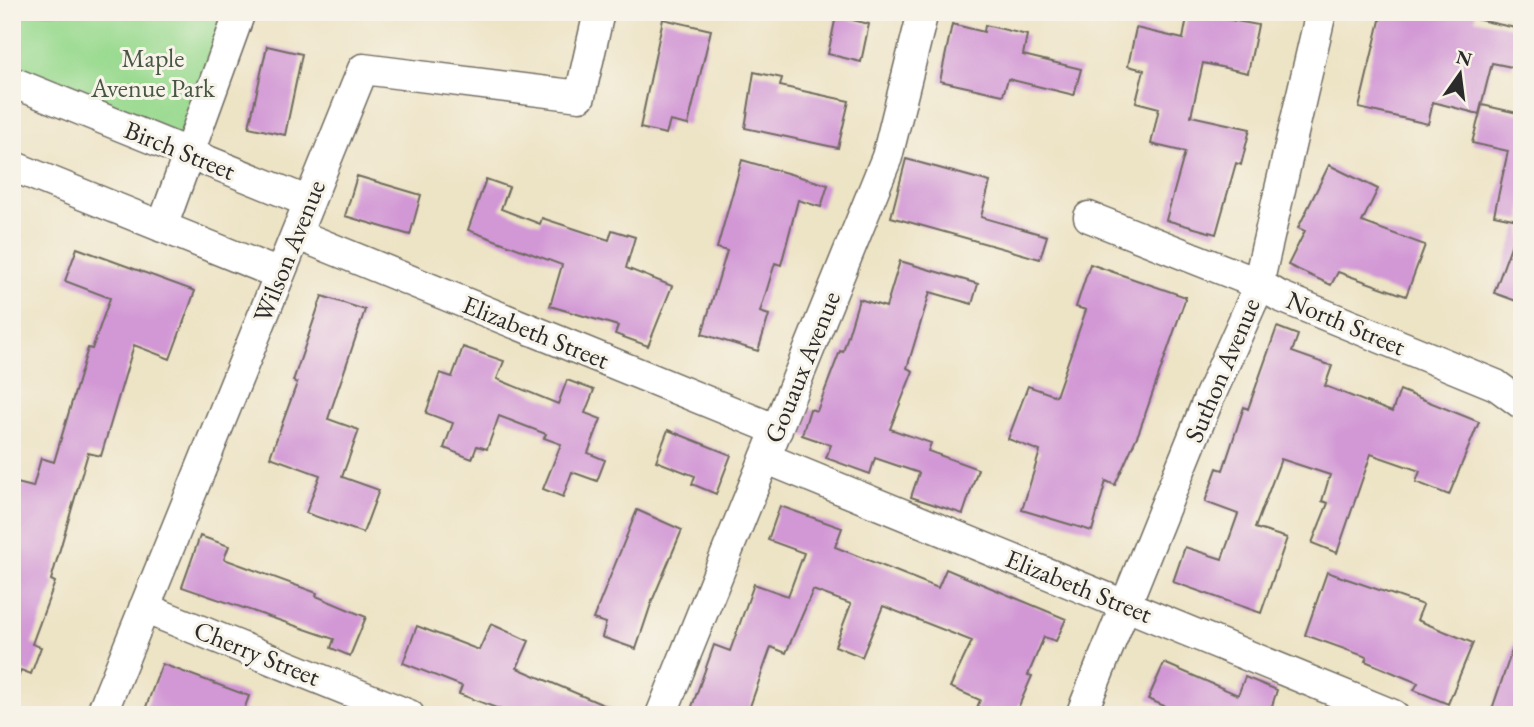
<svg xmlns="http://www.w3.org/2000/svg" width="1534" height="727" font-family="'EB Garamond',serif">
<rect width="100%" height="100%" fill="#f7f3e8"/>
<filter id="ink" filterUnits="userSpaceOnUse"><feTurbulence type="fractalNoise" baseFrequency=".0143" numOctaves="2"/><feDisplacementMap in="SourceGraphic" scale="14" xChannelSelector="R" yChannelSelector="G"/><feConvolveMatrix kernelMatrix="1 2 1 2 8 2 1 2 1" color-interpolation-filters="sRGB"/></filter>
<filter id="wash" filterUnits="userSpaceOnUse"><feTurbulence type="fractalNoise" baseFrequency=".00686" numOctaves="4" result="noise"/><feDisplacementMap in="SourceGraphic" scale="28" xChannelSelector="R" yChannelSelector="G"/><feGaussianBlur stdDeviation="1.57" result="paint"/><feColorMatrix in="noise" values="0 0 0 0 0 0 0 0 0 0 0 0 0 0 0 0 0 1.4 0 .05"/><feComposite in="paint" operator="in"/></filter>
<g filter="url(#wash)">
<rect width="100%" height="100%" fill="#ede3c5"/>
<path fill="#9ada90" stroke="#62825e" stroke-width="2" d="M12,12H240L190,154L12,82Z"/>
<g id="blocks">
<path fill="#d297d5" d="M1188,12L1258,25L1248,73L1203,63L1191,116L1250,129L1241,165L1236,163L1216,234L1166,220L1185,152L1151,144L1159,108L1136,102L1144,70L1128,66L1136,28L1183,39Z
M1382,12H1476L1475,19L1520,29L1512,67L1492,63L1479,114L1433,102L1428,124L1359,108Z
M836,16L869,24L861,62L828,54Z
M663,19L711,30L688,125L670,121L666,134L640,128Z
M952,24L984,32L985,25L1027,35L1023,55L1081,69L1074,95L1008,79L1003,95L940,81Z
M267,46L302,54L285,135L249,127Z
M754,72L782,78L780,86L849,101L838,148L745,128Z
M1482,105L1522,114V221L1494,215L1508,151L1472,143Z
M906,159L990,182L981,217L1047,236L1040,259L891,217Z
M742,160L828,185L821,207L798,200L781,265L775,263L760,312L769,315L758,351L702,334L727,251L717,248Z
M1329,165L1378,189L1362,222L1425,245L1406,296L1338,272L1331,285L1288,265L1305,231L1298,228Z
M357,176L421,195L410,235L345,216Z
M486,179L509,187L501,209L540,224L542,218L609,240L612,230L635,237L626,268L672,286L648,346L615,334L618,326L550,306L562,265L468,230Z
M1519,224H1522V303L1494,293Z
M77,248L195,291L170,359L134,345L101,456L88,453L51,580L55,582L32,644L41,647L31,674L21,670L14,689L12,538L18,518L12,517V501L17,483L33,487L41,458L54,462L88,348L92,349L110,298L65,281Z
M900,261L978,284L972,304L930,292L907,368L913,371L890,429L931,443L928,451L978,469L963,514L911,497L919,473L875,458L870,474L826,458L831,445L802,435L810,409L817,411L840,351L843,352L859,299L886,307Z
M1090,264L1186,297L1139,432L1115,485L1106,481L1092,531L1022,510L1040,451L1008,439L1028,386L1056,396L1086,310L1076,307Z
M322,296L365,310L328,419L359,430L342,477L379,490L363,533L306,513L320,475L270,457L297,383L293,381Z
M1277,327L1298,335L1292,352L1332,366L1325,386L1392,412L1400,390L1479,422L1449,495L1416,482L1420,471L1371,454L1337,553L1312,543L1328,503L1322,501L1330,475L1281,459L1255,528L1287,538L1261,613L1173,582L1185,547L1222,559L1238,514L1205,502L1217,468L1223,470L1244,407L1248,409Z
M463,347L504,361L497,379L558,404L567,380L594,390L585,413L601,419L588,453L605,460L597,481L572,472L563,497L543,489L561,444L544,438L546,434L499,416L487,449L477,446L472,459L444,448L453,423L426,413L440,373L452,377Z
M668,430L731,455L716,494L692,484L695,476L656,461Z
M780,506L842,528L835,547L938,588L946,569L1066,619L1056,641L1044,637L1028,675L1032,676L1015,715H974L980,700L950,687L972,641L883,606L862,657L835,646L851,604L813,590L786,653L771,647L747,715H689L714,645L730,651L754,584L788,596L804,553L768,540Z
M637,510L682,530L652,601L636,649L602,637L606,623L593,619Z
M200,536L229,546L224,559L317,593L316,596L366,617L350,656L331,648L334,639L182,587Z
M1327,572L1423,605L1417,620L1473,643L1448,704L1414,690L1418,683L1365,661L1367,657L1305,635Z
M491,624L529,641L517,668L627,715H515L459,694L462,686L403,663L417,626L479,650Z
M1518,633H1522V715H1490Z
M1164,663L1238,695L1245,677L1277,690L1271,709L1284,715H1185L1148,699Z
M162,664L249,696L242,715H143Z"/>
</g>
</g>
<g filter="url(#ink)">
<use href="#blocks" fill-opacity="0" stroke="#6f6b61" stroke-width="2"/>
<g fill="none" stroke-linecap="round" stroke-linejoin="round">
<g stroke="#6f6b61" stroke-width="33">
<path id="minor" d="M12,82L309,202
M12,166L279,274
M1089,217L1259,284L1279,296L1496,385L1522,404
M162,227L240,12
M296,234L777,430
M765,458L1393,715
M144,608L409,715
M101,715L363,69L580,96L599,12
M661,715L887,157L923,12
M1081,715L1209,398L1256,293L1321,12"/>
</g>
<use href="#minor" stroke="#fff" stroke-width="30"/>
</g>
</g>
<g text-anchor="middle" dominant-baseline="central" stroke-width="6" stroke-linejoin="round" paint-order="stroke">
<g font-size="26" fill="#475744" stroke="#f7f3e8">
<text x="153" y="58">Maple<tspan x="153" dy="30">Avenue Park</tspan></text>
</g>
<g font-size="26" fill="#2b2b2b" stroke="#f7f3e8">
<text transform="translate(180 150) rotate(22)">Birch Street</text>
<text transform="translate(289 251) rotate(-68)">Wilson Avenue</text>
<text transform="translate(1346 323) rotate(23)">North Street</text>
<text transform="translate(536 332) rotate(22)">Elizabeth Street</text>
<text transform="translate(802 367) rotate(-68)">Gouaux Avenue</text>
<text transform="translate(1222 370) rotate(-67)">Suthon Avenue</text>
<text transform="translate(1079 586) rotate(22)">Elizabeth Street</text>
<text transform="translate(257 653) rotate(22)">Cherry Street</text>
</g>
</g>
<rect width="1534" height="727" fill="none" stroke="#f7f3e8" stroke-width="42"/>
<g transform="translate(1460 74) rotate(14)" stroke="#f7f3e8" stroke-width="5" paint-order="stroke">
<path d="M0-5L12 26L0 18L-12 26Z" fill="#2b2b2b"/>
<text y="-10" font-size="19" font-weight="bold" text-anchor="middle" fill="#2b2b2b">N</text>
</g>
</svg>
